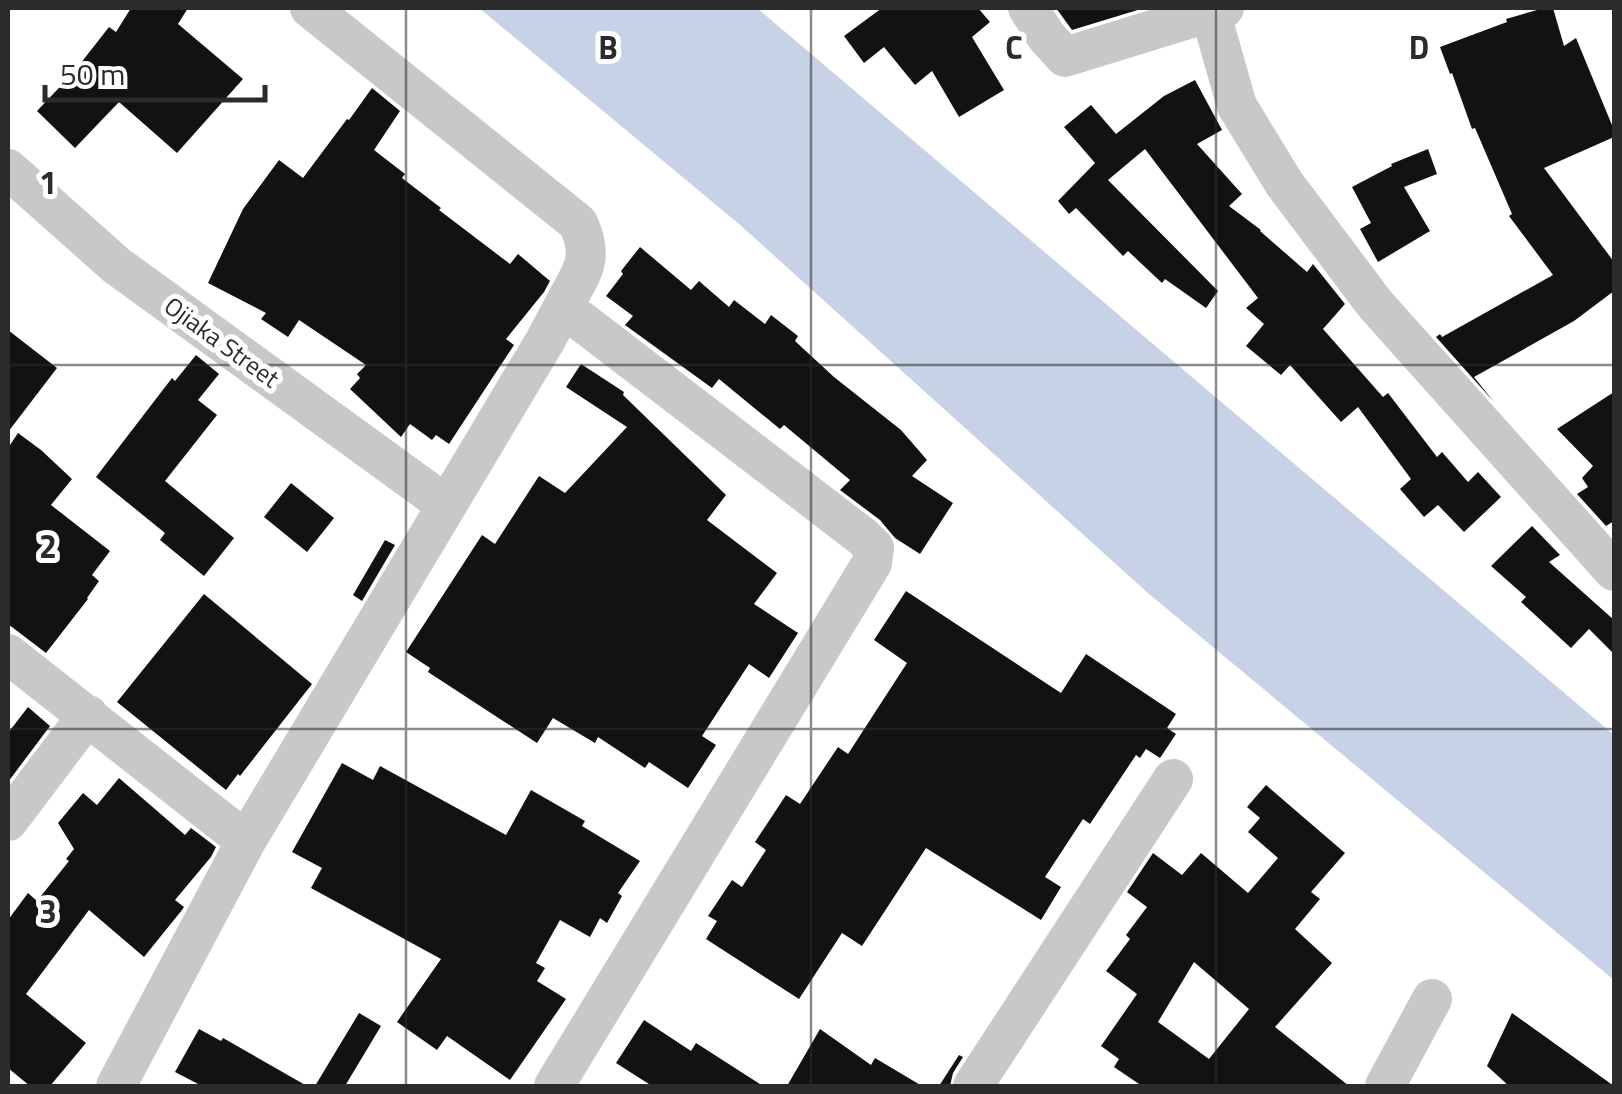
<svg xmlns="http://www.w3.org/2000/svg" width="1622" height="1094" font-family="'Titillium Web',sans-serif">
<rect width="100%" height="100%" fill="#fff"/>
<path fill="#c8d2e6" d="M479,8H757L1614,735V980L1149,594L739,224Z"/>
<path fill="#121212" fill-rule="evenodd" d="M131,8H188L178,24L243,79L177,153L119,102L75,148L37,111L73,73L109,27L116,32Z
M882,8H978L990,22L972,37L1004,90L959,117L932,71L915,85L884,47L864,63L844,36Z
M1056,8H1141V9L1072,30Z
M1544,8H1553L1564,46L1576,38L1614,130V137L1544,168L1614,262V291L1574,321L1474,377L1494,402L1436,337L1440,334L1442,337L1553,275L1509,216L1512,214L1475,128L1472,129L1452,73L1450,74L1440,47L1507,22L1506,19Z
M1195,80L1222,130L1197,144L1242,194L1229,206L1261,230L1260,231L1307,272L1313,264L1345,304L1323,329L1383,397L1388,393L1437,457L1442,452L1468,482L1478,472L1501,497L1464,532L1438,505L1424,517L1400,489L1411,479L1358,407L1341,422L1290,365L1281,375L1246,346L1264,324L1246,308L1258,298L1145,149L1108,180L1218,291L1206,308L1165,279L1162,283L1128,251L1123,256L1076,208L1069,214L1058,201L1095,163L1064,127L1091,105L1116,134L1164,96Z
M372,88L400,111L374,150L405,174L402,178L441,208L439,210L510,264L518,254L550,281L544,292L506,339L514,345L449,444L436,435L432,440L410,424L401,437L350,389L360,378L357,374L366,365L299,320L288,337L261,319L266,313L208,283L243,209L279,160L303,178L347,119L349,120Z
M1428,149L1437,174L1404,187L1430,231L1378,262L1360,229L1371,223L1352,187L1392,166L1391,164Z
M640,247L691,290L699,281L729,307L734,300L765,324L771,315L798,336L795,341L834,377L901,430L927,460L912,476L953,503L920,554L895,538L880,520L840,490L850,480L784,425L780,429L719,379L712,388L625,325L633,316L606,296L623,274L621,271Z
M8,330L57,368L8,432Z
M196,355L219,374L198,400L217,415L165,481L234,538L204,576L160,540L165,533L96,477L172,378L175,381Z
M581,364L624,392L623,395L726,495L707,520L777,573L754,604L798,633L769,678L749,664L702,736L716,745L688,788L649,762L645,768L598,737L595,743L553,718L537,743L428,672L430,668L406,652L482,535L495,544L539,476L565,493L627,427L566,387Z
M1614,392V521L1606,526L1577,494L1588,487L1582,478L1593,466L1557,429Z
M18,433L41,450L72,479L51,505L110,551L92,575L99,581L87,598L88,599L46,653L8,624V448Z
M291,483L334,518L307,552L264,517Z
M1532,526L1560,555L1549,562L1614,620V654L1589,629L1571,648L1521,602L1526,597L1491,566Z
M385,540L395,545L362,601L353,595Z
M906,591L1061,693L1086,654L1176,714L1167,728L1176,734L1160,758L1146,749L1140,758L1136,755L1090,824L1083,819L1045,877L1061,887L1041,920L926,848L862,946L842,933L799,999L706,939L717,921L708,916L732,880L742,887L766,850L755,842L786,795L800,804L838,747L848,754L907,663L874,640Z
M204,594L312,684L240,776L238,774L226,790L117,702Z
M28,707L50,726L8,782V733Z
M342,763L373,780L380,766L506,835L531,790L585,821L582,826L640,861L618,893L622,896L607,923L600,918L590,937L560,920L536,963L545,968L537,981L566,999L510,1080L447,1036L437,1050L397,1022L441,959L311,888L322,868L292,852Z
M119,778L185,835L191,828L216,847L211,857L175,900L184,907L182,910L144,957L89,910L26,994L86,1043L50,1086H30L8,1068V920L28,893L37,901L69,861L66,859L74,849L58,823L83,793L97,805Z
M1266,785L1345,853L1311,892L1320,899L1295,929L1332,963L1275,1027L1349,1086H1142L1114,1067L1119,1059L1101,1046L1137,994L1106,971L1130,939L1126,935L1147,907L1127,892L1153,853L1182,875L1201,853L1248,893L1278,858L1248,832L1260,818L1247,807ZM1194,962L1249,1009L1209,1059L1158,1022Z
M359,1013L381,1026L345,1086H315Z
M1512,1013L1614,1086H1509L1487,1066Z
M644,1020L691,1051L696,1043L763,1086H652L616,1063Z
M199,1029L221,1041L223,1038L307,1086H202L175,1072Z
M820,1029L871,1065L875,1058L922,1086H787Z
M959,1055L963,1057L953,1073L950,1086H939Z"/>
<g fill="none" stroke-linecap="round" stroke-linejoin="round">
<path stroke="#c8c8c8" stroke-width="40" d="M310,8L578,223C596,262 580,273 562,309
M1028,8L1046,36L1065,57L1224,8
M1210,11L1237,106L1284,183L1375,304L1614,571
M8,169L116,265L445,504
M8,654L246,841
M8,821L88,715
M116,1086L246,841L545,341L562,309L581,321L863,537L874,548L872,563L554,1086
M973,1086L1173,779
M1385,1086L1432,999"/>
</g>
<path fill="none" stroke="#2b2b2b" stroke-width="2.5" stroke-opacity="0.55" d="M406,8V1086M811,8V1086M1216,8V1086M8,365H1614M8,729H1614"/>
<g text-anchor="middle" dominant-baseline="central" stroke-width="10" stroke-linejoin="round" paint-order="stroke">
<g font-size="25" fill="#2b2b2b" stroke="#fff">
<text transform="translate(222 342) rotate(36)">Ojiaka Street</text>
</g>
</g>
<g font-size="32" text-anchor="middle" font-weight="bold" fill="#2b2b2b" stroke="#fff" stroke-width="10" stroke-linejoin="round" paint-order="stroke">
<text x="608" y="59">B</text>
<text x="1014" y="59">C</text>
<text x="1419" y="59">D</text>
<text x="48" y="194">1</text>
<text x="48" y="558">2</text>
<text x="48" y="923">3</text>
</g>
<rect width="1622" height="1094" fill="none" stroke="#2b2b2b" stroke-width="20"/>
<path d="M45 85v15h220v-15" fill="none" stroke="#2b2b2b" stroke-width="5"/>
<text x="60" y="85" font-size="30" fill="#2b2b2b" stroke="#ffffff" stroke-width="8" paint-order="stroke">50 m</text>
</svg>
